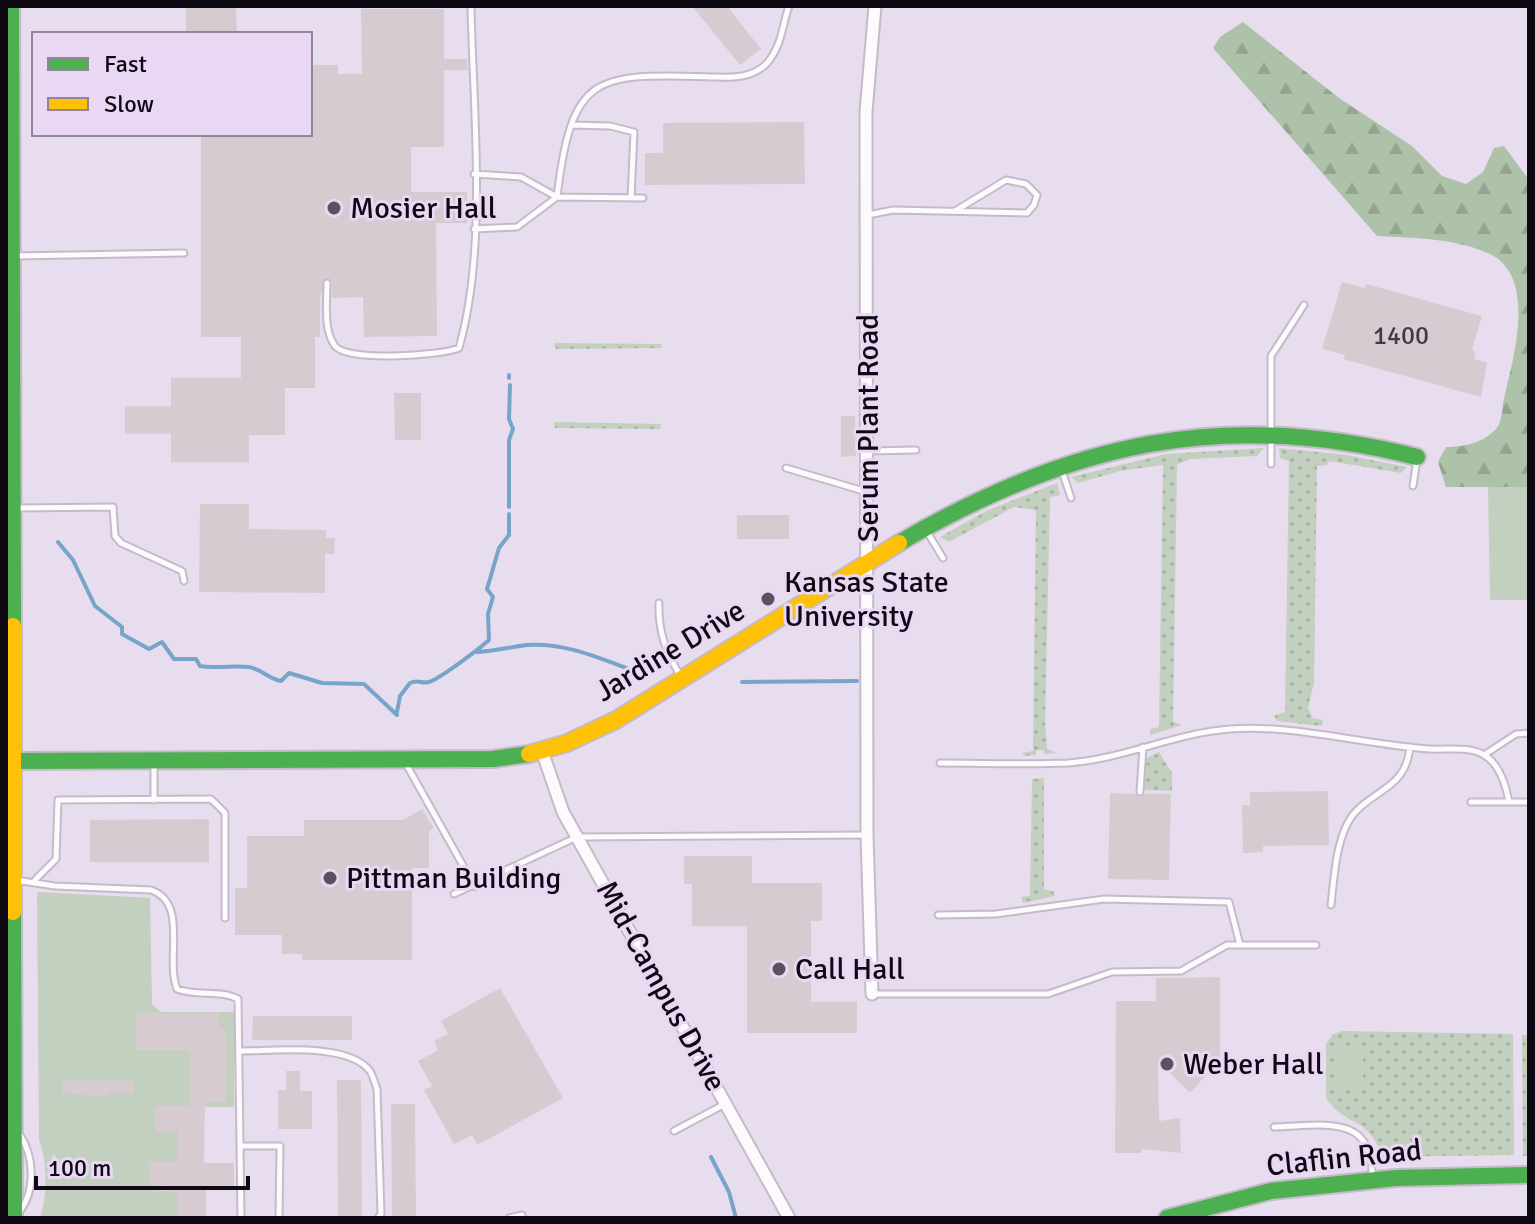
<svg xmlns="http://www.w3.org/2000/svg" width="1535" height="1224" font-family="Signika,sans-serif">
<defs>
<pattern id="grass-dots" width="8" height="8" patternUnits="userSpaceOnUse" patternTransform="scale(2)"><rect width="8" height="8" fill="#c3d0bf"/><path d="M2 2h.1M6 6h.1" fill="none" stroke="#a6b1a3" stroke-width="1.8" stroke-linecap="round"/></pattern>
<pattern id="forest-firs" width="22" height="20" patternUnits="userSpaceOnUse" patternTransform="scale(2)"><rect width="22" height="20" fill="#adc2a8"/><path d="M5 1l3.5 6h-7zM16 11l3.5 6h-7z" fill="#94a590"/></pattern>
</defs>
<rect width="100%" height="100%" fill="#e8ddee"/>
<path fill="url(#grass-dots)" d="M554,343L661,344L662,348L556,349Z
M554,422H556L661,424L660,429L555,428Z
M1264,448L1257,456L1190,459L1177,465L1173,722L1182,725L1150,735V729L1159,727L1163,465L1120,471L1078,483L1071,477L1166,454Z
M1279,448L1347,455L1407,467L1401,473L1329,461L1327,465L1317,466L1314,683L1308,708L1313,718L1323,720L1322,726L1277,721L1274,716L1285,712L1289,461L1280,458Z
M1057,483L1060,495L1050,497L1045,723L1047,749L1057,753L1045,754L1044,750H1036V755L1024,756L1022,753L1033,751L1036,510L1014,507L949,542L940,537L988,510Z
M1159,752L1172,773V791L1144,790L1145,759Z
M1044,778V889L1054,892L1055,896L1023,903L1021,897L1030,896L1032,779Z
M1343,1031L1513,1034L1514,1155L1382,1157C1368,1114 1347,1129 1326,1098V1044L1333,1034Z
M1522,1035H1529V1156H1523Z"/>
<path fill="url(#forest-firs)" d="M1243,22L1339,98L1412,146L1442,176L1466,184L1483,172L1494,148L1504,146L1529,180V487H1446L1438,462L1446,447C1464,447 1483,443 1496,429C1503,422 1502,404 1505,394C1515,353 1535,279 1492,255C1457,238 1414,238 1377,236L1213,48L1220,37Z"/>
<path fill="#c3d0bf" d="M1488,487H1529V600H1490Z
M37,892L150,898L152,1004L161,1012H234V1107H155V1131H178V1173L149,1162V1190L169,1191L177,1181V1218H40C47,1198 48,1160 39,1141Z
M1339,1050H1363V1090L1338,1089Z"/>
<g fill="none" stroke-linecap="round" stroke-linejoin="round">
<path stroke="#77a5ca" stroke-width="4" d="M509,375V378
M509,507V440L513,429L509,419L510,385
M58,542L73,560L95,606L122,627V634L149,649L162,642L174,659H196L200,666C217,669 233,665 249,667C261,669 269,679 281,681L289,673L322,683L364,684L397,715
M477,652C495,651 510,647 527,645C566,642 603,660 638,672
M742,682L857,681
M397,712L400,696L410,683C419,679 421,684 429,682C441,678 479,649 489,640L488,614L493,597L487,589L499,548L509,535V514
M711,1157L729,1192L736,1218"/>
</g>
<path fill="#d7cbd2" d="M186,6H236L237,34H186Z
M692,6H727L761,49L740,65Z
M361,9H444V59H467L468,70H444V147H411V192H467V223H436L437,336L364,337L363,297L332,298V281L325,278L320,298V337H315V388H285V435H249V462H171V434H125V406H171V378H241V337H201V134H310V65H338V74H362Z
M804,122L805,184L645,185V153H663V123Z
M1342,282L1365,288L1366,284L1482,316L1472,350L1476,352L1474,359L1487,363L1481,397L1343,359L1345,355L1322,349Z
M394,393H421V440H395Z
M841,416H855L856,456L841,457Z
M200,504H249V529L326,530V538H335L334,554H325V593L199,592Z
M737,515H789V539H737Z
M1328,791L1329,845L1263,846V852L1243,853L1242,805H1250V792Z
M1110,793L1135,794L1140,797L1145,794H1171L1169,880L1108,879Z
M422,809L434,828L429,831V868H412V960H302V954H282V935H235V888H247V836H304V820H403Z
M209,819V862H90V820Z
M684,856H752V883H822V921H811V1002H857V1033H747V926H692V884H684Z
M1220,977V1074H1207L1190,1093L1158,1061L1159,1121L1180,1118L1181,1153L1141,1149L1142,1153H1115L1116,1001H1156V978Z
M500,988L563,1098L485,1141L477,1144L472,1135L454,1144L424,1090L432,1086L418,1061L438,1050L434,1041L448,1034L441,1021Z
M137,1013H219V1029H226V1102H205L204,1163H234V1190H206V1218H177V1191L149,1190V1162H178V1131H155V1106H189V1050H136Z
M253,1016H352V1040H252Z
M286,1071H300V1091H312V1129H278V1090H286Z
M337,1080H361L362,1218H338Z
M62,1081H134V1093H107V1096L62,1093Z
M391,1104H415L416,1218H392Z"/>
<g fill="none" stroke-linecap="round" stroke-linejoin="round">
<g stroke="#c4bbc8" stroke-width="9">
<path id="lane" d="M571,125L610,126L634,132L631,198
M474,174L521,177L557,197L643,198
M868,215L893,210L1027,213L1034,205L1037,195L1026,184L1006,180L955,211
M474,229L517,227L557,197C572,69 598,74 717,77C735,78 755,77 768,62C782,45 782,26 789,6
M13,256L184,253
M327,283C327,302 323,330 335,346C348,362 440,356 459,348C488,246 473,112 471,6
M869,451L916,450
M1271,464V356L1304,305
M786,468L867,492
M1061,468L1071,498
M1413,486L1417,459
M16,508L113,507L115,536L121,543L182,571L184,581
M926,530L943,558
M659,603C658,632 666,652 681,677
M1484,755L1516,734L1529,733
M405,762L475,887
M940,763C983,763 1026,765 1068,763C1124,759 1175,733 1230,729C1296,724 1364,745 1430,749C1447,750 1470,746 1484,755C1500,764 1506,786 1509,802
M154,765V800
M1140,792L1143,747
M1471,802H1529
M15,880L55,886L151,890C189,903 165,959 177,989C197,997 220,989 238,999L241,1218
M35,880L56,859L58,800L211,799L225,813V918
M454,894L577,837L866,835
M1331,905C1334,878 1336,838 1352,816C1371,790 1406,790 1410,747
M938,915L996,914L1104,899L1229,902L1240,945
M872,994H1048L1112,972L1181,971L1227,945H1316
M241,1051C273,1051 348,1042 370,1071C373,1076 375,1084 377,1089L381,1214L378,1218
M1274,1127C1322,1126 1374,1112 1372,1178
M674,1131L725,1104
M241,1146H280L279,1218
M20,1211C36,1190 34,1156 20,1135
M509,1218L522,1215"/>
</g>
<g stroke="#c4bbc8" stroke-width="15">
<path id="street" d="M542,751L563,812L789,1218
M872,994L867,835L866,112L875,6"/>
</g>
<g stroke="#c4bbc8" stroke-width="20">
<path id="fast" d="M11,6L13,626
M899,543C1069,443 1223,408 1417,457
M6,761L493,759L529,754
M13,912L14,1218
M1167,1218L1271,1191L1396,1178L1529,1175"/>
</g>
<g stroke="#c4bbc8" stroke-width="20">
<path id="slow" d="M13,626V912
M529,754L567,743L616,720L899,543"/>
</g>
<use href="#lane" stroke="#fcfafc" stroke-width="5"/>
<use href="#street" stroke="#fcfafc" stroke-width="11"/>
<use href="#fast" stroke="#4caf50" stroke-width="16"/>
<use href="#slow" stroke="#ffc107" stroke-width="16"/>
</g>
<g fill="#5a535f" stroke="#e9d7f4" stroke-width="3">
<circle cx="334" cy="208" r="8"/>
<circle cx="768" cy="599" r="8"/>
<circle cx="330" cy="878" r="8"/>
<circle cx="779" cy="969" r="8"/>
<circle cx="1167" cy="1064" r="8"/>
</g>
<g text-anchor="middle" dominant-baseline="central" stroke-width="6" stroke-linejoin="round" paint-order="stroke">
<g font-size="26" fill="#403a42">
<text x="1401" y="336">1400</text>
</g>
<g font-size="30" fill="#0e0912" stroke="#e9d7f4" text-anchor="start">
<text x="350" y="208">Mosier Hall</text>
<text x="784" y="582">Kansas State<tspan x="784" dy="34">University</tspan></text>
<text x="346" y="878">Pittman Building</text>
<text x="795" y="969">Call Hall</text>
<text x="1183" y="1064">Weber Hall</text>
</g>
<g font-size="30" fill="#0e0912" stroke="#e9d7f4">
<text transform="translate(868 428) rotate(-90)">Serum Plant Road</text>
<text transform="translate(670 651) rotate(-31)">Jardine Drive</text>
<text transform="translate(661 986) rotate(61)">Mid-Campus Drive</text>
<text transform="translate(1344 1158) rotate(-6)">Claflin Road</text>
</g>
</g>
<rect width="1535" height="1224" fill="none" stroke="#0e0912" stroke-width="16"/>
<rect x="32" y="32" width="280" height="104" fill="#e9d7f4" stroke="#91859a" stroke-width="2"/>
<rect x="48" y="58" width="40" height="12" fill="#4caf50" stroke="#91859a" stroke-width="2"/>
<text x="104" y="72" font-size="24" fill="#0e0912">Fast</text>
<rect x="48" y="98" width="40" height="12" fill="#ffc107" stroke="#91859a" stroke-width="2"/>
<text x="104" y="112" font-size="24" fill="#0e0912">Slow</text>
<path d="M36 1176v12h212v-12" fill="none" stroke="#0e0912" stroke-width="4"/>
<text x="48" y="1176" font-size="24" fill="#0e0912" stroke="#e9d7f4" stroke-width="6" paint-order="stroke">100 m</text>
</svg>
